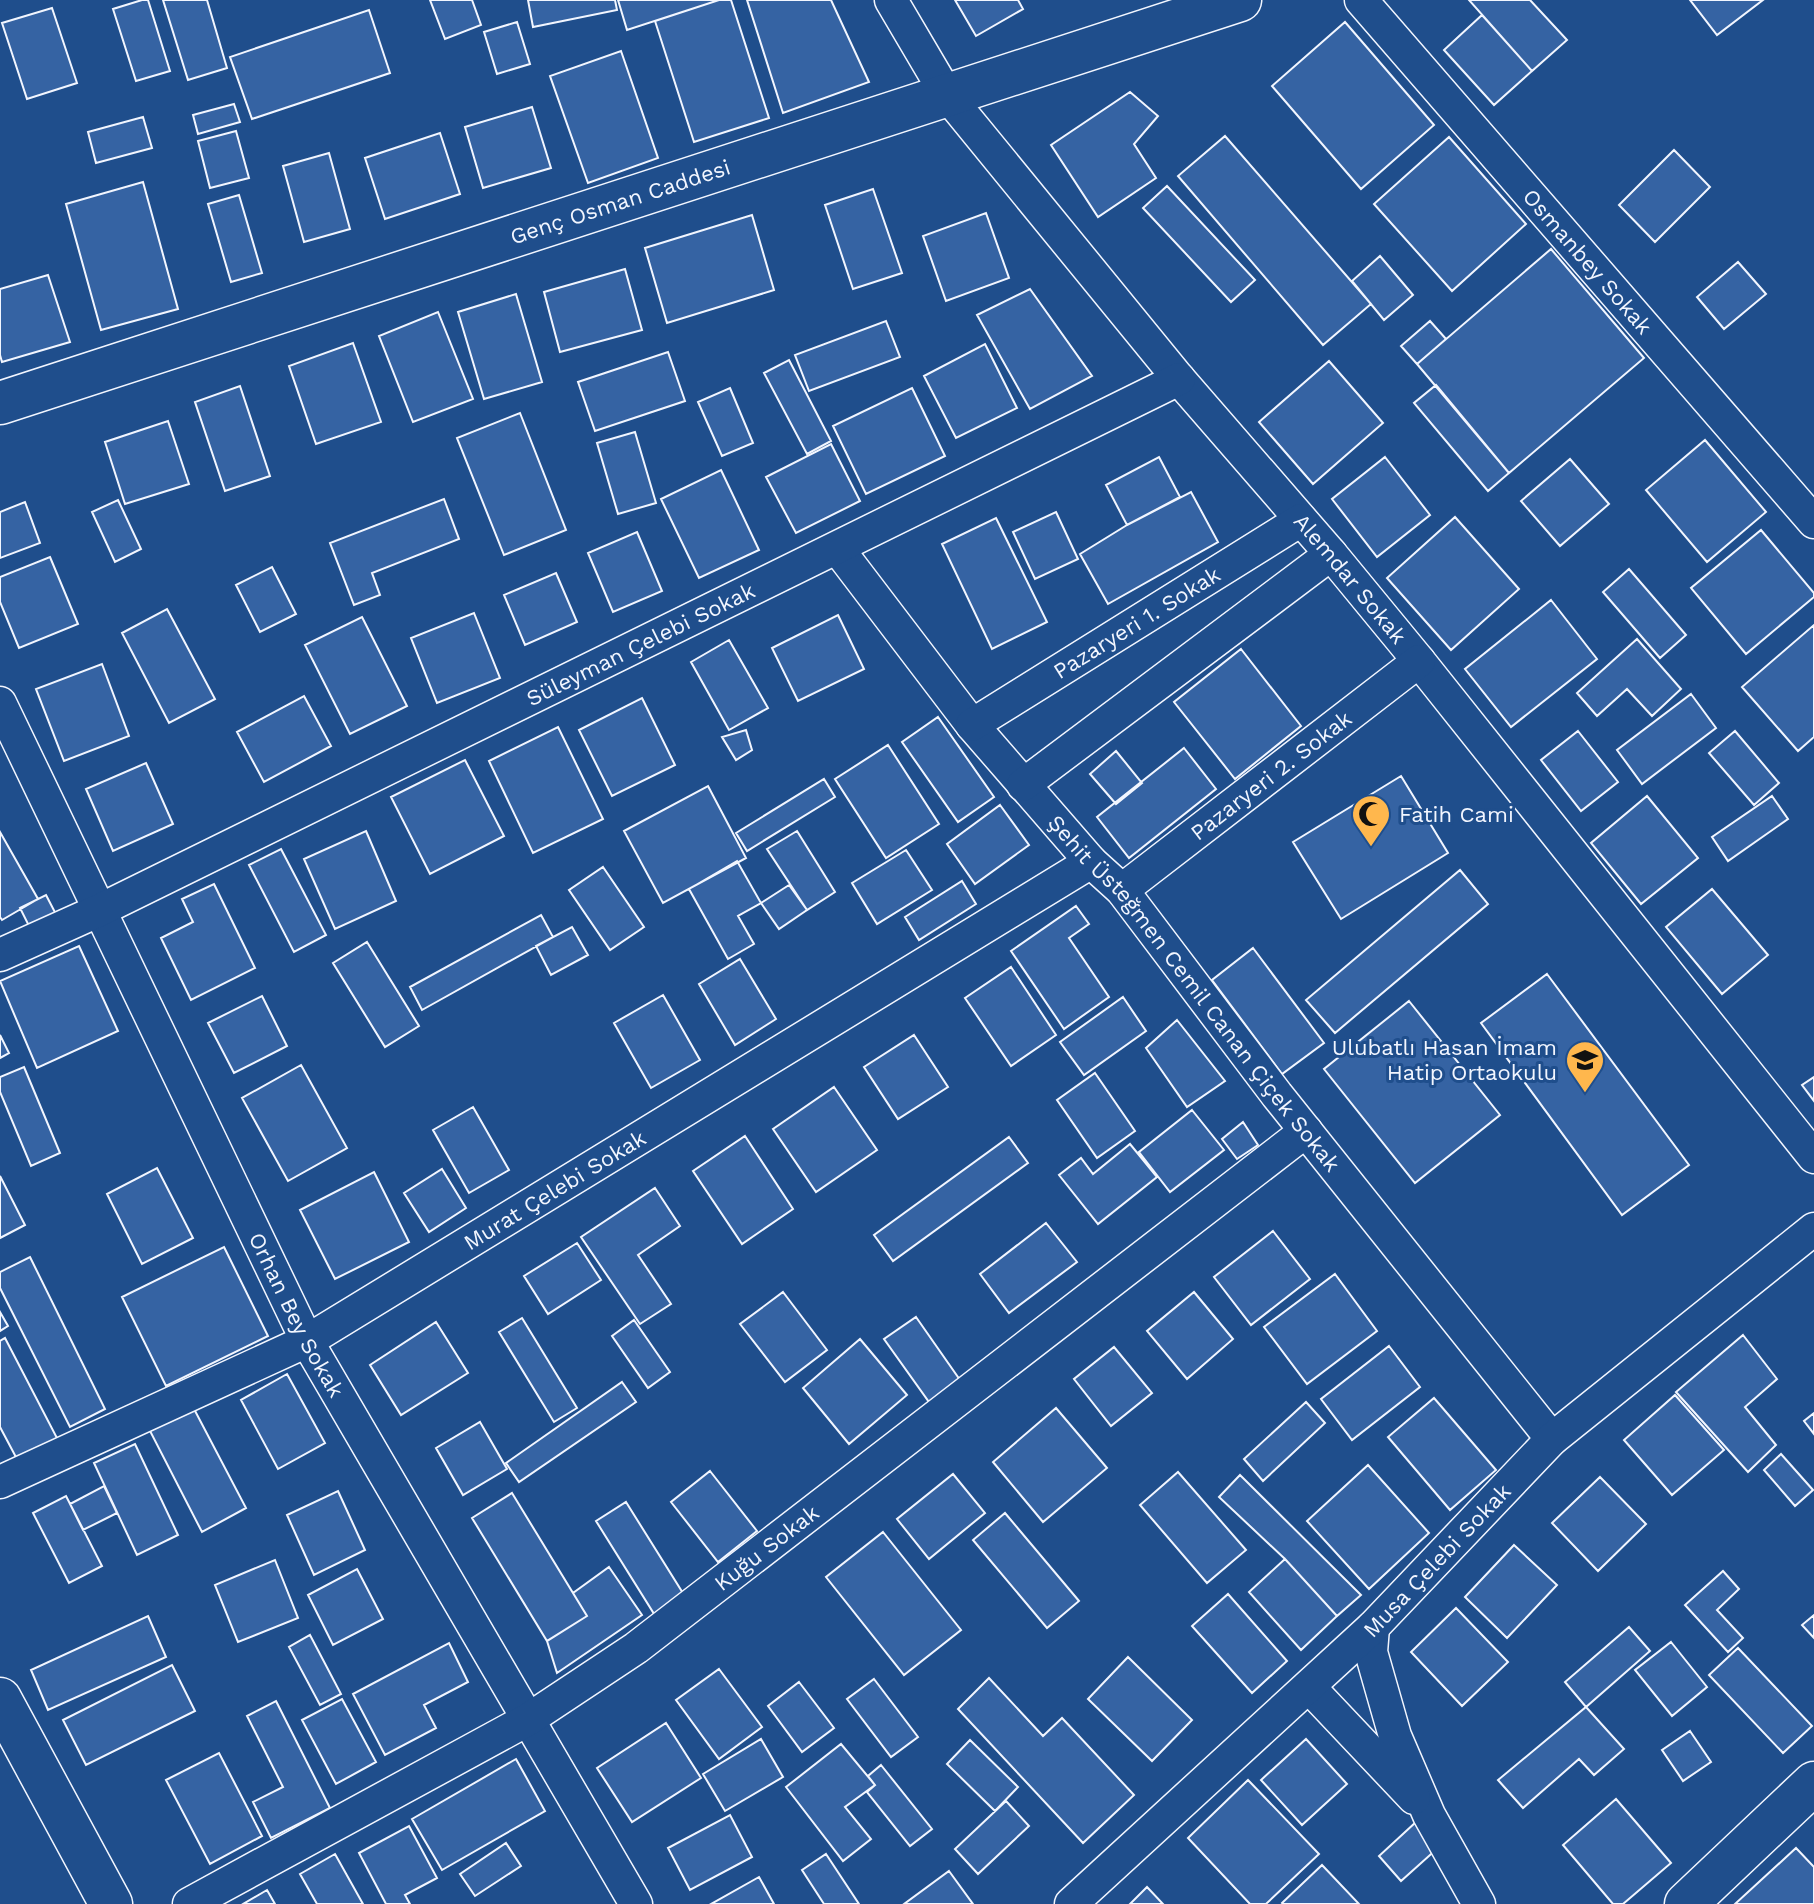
<svg xmlns="http://www.w3.org/2000/svg" width="1814" height="1904" font-family="'Work Sans',sans-serif">
<rect width="100%" height="100%" fill="#1f4e8c"/>
<path fill="#3563a3" stroke="#f2f6ff" stroke-width="2" d="M142,0H148L170,71L136,81L113,9Z
M163,0H207L227,68L188,80Z
M430,0H472L481,25L445,39Z
M528,0H615L617,10L533,27Z
M618,0H719L627,30Z
M719,0H731L769,118L694,142L655,21Z
M747,0H831L869,82L783,113Z
M955,0H1018L1023,9L976,36Z
M1469,0H1530L1567,40L1532,71Z
M1690,0H1763L1717,35Z
M52,8L77,83L27,99L2,23Z
M369,10L390,73L252,119L230,57Z
M1482,15L1532,71L1494,105L1444,50Z
M517,22L530,64L497,74L484,32Z
M1345,22L1434,125L1361,189L1272,86Z
M621,51L658,158L588,183L550,76Z
M1130,92L1158,116L1134,144L1156,178L1098,217L1051,145Z
M234,104L240,122L198,134L193,115Z
M532,107L551,168L483,188L465,127Z
M143,117L152,148L96,163L88,132Z
M236,131L249,178L210,188L198,141Z
M440,133L460,194L385,219L365,158Z
M1225,136L1371,304L1323,345L1178,176Z
M1449,137L1526,224L1452,291L1374,204Z
M1674,150L1710,187L1655,242L1619,205Z
M329,153L350,229L304,242L283,166Z
M143,182L178,309L101,330L66,204Z
M1167,186L1255,280L1231,302L1143,208Z
M873,189L902,273L853,289L825,205Z
M239,195L262,273L231,282L208,204Z
M986,213L1009,278L946,301L923,236Z
M752,215L774,290L667,323L645,248Z
M1551,249L1644,358L1509,473L1417,364Z
M1380,256L1413,295L1384,320L1352,281Z
M1738,262L1766,294L1724,329L1697,297Z
M625,269L642,330L560,352L544,292Z
M48,275L70,342L2,362L0,355V289Z
M1030,289L1092,376L1030,409L977,315Z
M516,294L542,382L484,399L458,312Z
M438,312L473,399L413,422L379,336Z
M886,321L900,357L809,391L795,355Z
M1430,321L1446,339L1417,364L1401,346Z
M353,343L381,422L316,444L289,366Z
M985,344L1017,408L956,438L924,376Z
M668,352L685,401L595,431L578,382Z
M789,360L831,441L807,454L764,373Z
M1329,361L1383,423L1313,484L1259,422Z
M1436,385L1509,473L1488,491L1414,403Z
M240,386L270,476L225,491L195,402Z
M730,388L753,443L722,456L698,402Z
M912,388L945,456L866,494L833,426Z
M520,413L566,530L504,555L457,438Z
M168,421L189,484L125,504L105,442Z
M635,432L656,503L618,514L597,443Z
M1705,440L1766,512L1707,562L1646,490Z
M831,444L860,501L796,533L766,477Z
M1159,457L1180,497L1127,525L1106,485Z
M1385,457L1430,515L1377,557L1332,499Z
M1570,459L1609,504L1560,546L1521,501Z
M721,470L759,550L699,578L661,499Z
M1191,492L1218,542L1108,604L1080,554L1127,525Z
M444,499L459,539L372,573L380,595L354,605L330,543Z
M118,500L141,549L115,562L92,512Z
M25,502L40,543L0,558V512Z
M1056,512L1078,559L1035,579L1013,532Z
M1455,517L1519,589L1451,650L1387,578Z
M996,518L1047,622L992,649L942,544Z
M1761,530L1814,593V597L1746,654L1691,588Z
M637,532L662,591L613,612L588,553Z
M50,557L78,624L19,648L0,602V577Z
M272,567L296,614L260,632L236,585Z
M1629,569L1686,635L1660,658L1603,592Z
M556,573L577,622L525,645L504,595Z
M1551,600L1597,659L1511,727L1465,669Z
M167,609L215,699L169,723L122,633Z
M474,613L500,678L437,703L411,638Z
M838,615L864,669L798,701L772,648Z
M362,617L407,706L350,734L305,645Z
M1814,625V737L1798,751L1742,687Z
M1637,639L1681,689L1652,716L1627,689L1597,716L1577,693Z
M729,640L768,708L729,730L691,662Z
M1241,649L1301,726L1235,779L1174,702Z
M102,664L129,736L64,761L36,689Z
M1691,694L1716,728L1642,784L1617,750Z
M304,696L331,746L264,782L237,732Z
M642,698L675,765L612,796L579,730Z
M938,717L994,797L958,822L902,742Z
M558,727L603,819L533,853L489,761Z
M746,730L752,750L736,760L722,737Z
M1578,731L1618,782L1581,811L1541,760Z
M1735,731L1779,783L1754,805L1709,753Z
M888,745L939,824L886,858L835,779Z
M1184,748L1216,789L1129,858L1097,817Z
M1116,751L1142,783L1116,804L1090,774Z
M465,760L504,836L430,874L391,797Z
M146,763L173,824L113,851L86,789Z
M1401,776L1448,853L1341,919L1293,842Z
M824,779L835,797L747,851L736,833Z
M708,786L746,858L663,903L624,831Z
M1647,796L1698,858L1641,904L1591,843Z
M1772,796L1788,819L1728,861L1712,837Z
M1000,805L1029,845L975,884L947,844Z
M366,831L396,901L335,929L304,859Z
M797,831L835,892L807,910L767,849Z
M0,832L38,899L2,920L0,917Z
M281,849L326,935L294,952L249,865Z
M906,850L932,890L877,924L852,883Z
M737,861L761,903L738,916L754,944L728,959L689,889Z
M603,867L644,927L610,950L569,890Z
M1460,870L1488,904L1335,1033L1306,1000Z
M962,881L976,904L919,940L905,917Z
M214,884L255,968L191,1000L161,938L193,922L182,899Z
M789,885L807,910L779,929L761,903Z
M1712,889L1768,955L1722,994L1666,927Z
M46,895L59,920L33,934L20,908Z
M1076,906L1089,924L1069,938L1109,997L1064,1029L1011,951Z
M541,915L553,937L422,1010L410,987Z
M572,927L588,955L551,975L536,946Z
M367,942L419,1026L385,1047L333,963Z
M79,946L118,1031L37,1068L0,981Z
M1253,948L1324,1043L1282,1074L1212,980Z
M740,959L776,1019L735,1045L699,984Z
M1011,967L1056,1035L1011,1066L965,998Z
M1547,974L1689,1165L1622,1215L1481,1023Z
M663,995L700,1060L651,1088L614,1023Z
M262,996L287,1046L234,1073L208,1023Z
M1123,997L1146,1031L1084,1075L1060,1042Z
M1409,1001L1500,1115L1415,1183L1324,1069Z
M1177,1020L1225,1081L1187,1107L1146,1048Z
M0,1035L9,1053L0,1058Z
M914,1035L948,1087L898,1119L864,1067Z
M301,1065L347,1148L288,1181L242,1098Z
M24,1067L60,1153L31,1166L0,1092V1077Z
M1095,1073L1135,1131L1097,1158L1057,1100Z
M1814,1077V1101L1802,1085Z
M834,1087L877,1150L816,1192L773,1129Z
M473,1107L509,1170L469,1193L433,1130Z
M1192,1110L1224,1150L1170,1192L1139,1152Z
M1243,1122L1258,1145L1237,1159L1222,1139Z
M745,1136L793,1209L742,1244L693,1171Z
M1009,1137L1028,1163L893,1261L874,1235Z
M1130,1144L1157,1177L1098,1224L1059,1175L1081,1158L1093,1174Z
M157,1168L193,1238L142,1264L107,1194Z
M442,1169L466,1208L429,1232L404,1193Z
M374,1172L409,1242L335,1279L300,1210Z
M0,1176L25,1225L0,1238Z
M655,1188L680,1226L638,1255L671,1304L640,1324L581,1237Z
M1046,1223L1077,1262L1009,1313L980,1274Z
M1273,1231L1310,1279L1251,1325L1214,1277Z
M577,1243L601,1280L548,1314L524,1276Z
M224,1247L268,1336L166,1386L122,1297Z
M30,1257L105,1409L70,1427L0,1288V1272Z
M1335,1274L1377,1331L1307,1384L1264,1327Z
M783,1292L827,1350L785,1382L740,1324Z
M1194,1292L1233,1339L1187,1379L1147,1331Z
M0,1312L8,1326L0,1331Z
M916,1317L960,1380L929,1402L884,1339Z
M522,1318L577,1408L554,1422L499,1332Z
M634,1320L670,1372L648,1388L612,1336Z
M436,1322L468,1373L401,1415L370,1365Z
M1743,1335L1777,1379L1745,1407L1776,1445L1748,1472L1676,1392Z
M5,1338L58,1440L18,1461L0,1427V1341Z
M860,1339L907,1395L849,1444L803,1388Z
M1389,1346L1420,1387L1352,1440L1321,1399Z
M1114,1347L1152,1393L1111,1426L1074,1379Z
M287,1374L325,1443L278,1469L241,1400Z
M622,1382L636,1402L519,1482L506,1463Z
M1675,1395L1724,1450L1672,1495L1624,1440Z
M1434,1398L1496,1470L1450,1510L1388,1437Z
M1306,1402L1325,1423L1263,1481L1244,1459Z
M193,1407L246,1508L202,1532L149,1429Z
M1056,1408L1107,1468L1043,1522L993,1462Z
M1814,1413V1434L1804,1421Z
M480,1422L507,1469L463,1495L436,1448Z
M135,1444L178,1535L137,1555L94,1463Z
M1781,1454L1813,1490L1795,1506L1764,1470Z
M1368,1465L1429,1533L1369,1589L1307,1521Z
M710,1471L757,1531L718,1562L671,1502Z
M1178,1472L1246,1550L1207,1583L1140,1505Z
M953,1474L985,1513L929,1559L897,1519Z
M1240,1475L1361,1595L1337,1616L1285,1559L1219,1497Z
M1600,1477L1646,1524L1598,1571L1552,1523Z
M104,1486L117,1513L83,1530L70,1504Z
M338,1491L365,1550L314,1575L287,1515Z
M512,1493L587,1616L547,1641L472,1518Z
M66,1496L102,1566L69,1583L33,1513Z
M626,1502L686,1598L656,1617L596,1521Z
M1005,1513L1079,1601L1047,1628L973,1540Z
M883,1532L961,1630L904,1675L826,1577Z
M1514,1545L1557,1585L1507,1638L1465,1597Z
M1285,1559L1337,1616L1301,1650L1249,1592Z
M275,1560L298,1618L238,1642L215,1585Z
M609,1567L642,1615L557,1673L547,1641L587,1616L573,1593Z
M357,1569L383,1619L333,1645L308,1595Z
M1723,1571L1739,1589L1717,1610L1743,1638L1728,1652L1685,1605Z
M1228,1594L1287,1661L1252,1693L1192,1626Z
M1456,1608L1508,1662L1462,1706L1411,1652Z
M1814,1615V1638L1802,1625Z
M148,1616L166,1657L48,1710L31,1670Z
M1629,1627L1650,1651L1586,1707L1565,1682Z
M310,1635L341,1694L320,1705L289,1647Z
M1671,1642L1707,1687L1672,1716L1635,1670Z
M449,1643L468,1682L424,1705L436,1728L385,1755L353,1694Z
M1738,1648L1812,1726L1783,1753L1709,1675Z
M1128,1657L1192,1720L1152,1761L1088,1699Z
M172,1665L195,1711L86,1765L63,1720Z
M719,1669L762,1727L719,1759L676,1700Z
M989,1678L1043,1736L1062,1718L1134,1795L1083,1843L958,1709Z
M874,1679L918,1737L891,1757L847,1699Z
M799,1682L834,1728L802,1752L768,1706Z
M342,1699L376,1762L336,1784L302,1720Z
M276,1701L330,1808L271,1838L253,1802L283,1787L247,1716Z
M1586,1707L1624,1749L1594,1775L1579,1759L1523,1808L1498,1780Z
M666,1723L701,1778L632,1822L597,1768Z
M1690,1731L1711,1762L1683,1781L1662,1750Z
M761,1739L783,1777L725,1811L703,1774Z
M1306,1739L1347,1784L1302,1825L1261,1780Z
M970,1740L1018,1787L995,1811L947,1764Z
M841,1744L875,1785L845,1807L871,1839L843,1861L786,1787Z
M219,1753L262,1836L210,1864L166,1780Z
M516,1759L545,1811L442,1870L412,1819Z
M881,1765L932,1829L910,1846L867,1792L875,1785L868,1776Z
M1248,1780L1319,1854L1266,1904H1250L1188,1838Z
M1616,1799L1671,1863L1623,1904H1613L1563,1845Z
M1006,1801L1029,1826L978,1874L955,1849Z
M730,1815L752,1857L690,1890L668,1848Z
M1416,1822L1439,1847L1401,1881L1379,1856Z
M409,1826L437,1878L405,1895L410,1904H386L359,1853Z
M506,1843L521,1866L475,1896L460,1874Z
M1796,1848L1814,1867V1904H1735Z
M335,1854L363,1904H317L300,1874Z
M826,1854L859,1904H824L802,1870Z
M1322,1865L1359,1904H1283L1282,1903Z
M949,1871L973,1904H904Z
M759,1877L774,1904H711Z
M1147,1887L1163,1904H1130Z
M267,1890L275,1904H243Z"/>
<g fill="none" stroke-linecap="round" stroke-linejoin="round">
<g stroke="#f2f6ff" stroke-width="35">
<g id="minor">
<path id="s1" d="M891,0L947,95L1179,379L1331,554L1419,661L1814,1157"/>
<path id="s2" d="M1361,0L1814,522"/>
<path id="s3" d="M838,549L972,725L1091,862L1122,890L1277,1095L1552,1439"/>
<path id="s4" d="M0,703L307,1341L636,1904"/>
<path id="s5" d="M972,725L1301,520"/>
<path d="M1023,785L1331,554"/>
<path id="s6" d="M1122,890L1419,661"/>
<path id="s7" d="M0,955L100,910L1179,379"/>
<path id="s8" d="M0,1482L307,1341L1091,862"/>
<path d="M1373,1627L1371,1652L1395,1736L1429,1815L1479,1904"/>
<path d="M1309,1687L1414,1798"/>
<path id="s9" d="M189,1904L529,1719L636,1648L1306,1131"/>
<path id="s10" d="M1071,1904L1373,1627L1552,1439L1814,1229"/>
</g>
</g>
<g stroke="#f2f6ff" stroke-width="45">
<g id="tertiary">
<path id="s11" d="M0,403L1240,0"/>
<path d="M0,1699L111,1904"/>
<path d="M1686,1904L1814,1783"/>
</g>
</g>
<use href="#minor" stroke="#1f4e8c" stroke-width="32"/>
<use href="#tertiary" stroke="#1f4e8c" stroke-width="42"/>
</g>
<defs>
<g id="mosque-pin" transform="scale(2)"><path d="M0 17L-7.5 6A9.5 9.5 0 1 1 7.5 6Z" fill="#ffb74d" stroke="#1f4e8c"/><path d="M3.5-4.9A6 6 0 1 0 3.5 4.9A5 5 0 1 1 3.5-4.9Z" fill="#111"/></g>
<g id="school-pin" transform="scale(2)"><path d="M0 17L-7.5 6A9.5 9.5 0 1 1 7.5 6Z" fill="#ffb74d" stroke="#1f4e8c"/><path d="M0-5L7-2L0 1L-7-2ZM-4 1L0 2.5L4 1V4Q0 6-4 4Z" fill="#111"/></g>
</defs>
<g fill-rule="evenodd">
<use href="#mosque-pin" x="1371" y="814"/>
<use href="#school-pin" x="1585" y="1060"/>
</g>
<g text-anchor="middle" dominant-baseline="central" stroke-width="6" stroke-linejoin="round" paint-order="stroke">
<g font-size="22" fill="#f2f6ff" stroke="#1f4e8c">
<text stroke="none"><textPath href="#s11" startOffset="652">Genç Osman Caddesi</textPath></text>
<text stroke="none"><textPath href="#s2" startOffset="346">Osmanbey Sokak</textPath></text>
<text stroke="none"><textPath href="#s1" startOffset="740">Alemdar Sokak</textPath></text>
<text stroke="none"><textPath href="#s5" startOffset="194">Pazaryeri 1. Sokak</textPath></text>
<text stroke="none"><textPath href="#s7" startOffset="712">Süleyman Çelebi Sokak</textPath></text>
<text stroke="none"><textPath href="#s6" startOffset="188">Pazaryeri 2. Sokak</textPath></text>
<text stroke="none"><textPath href="#s3" startOffset="570">Şehit Üsteğmen Cemil Canan Çiçek Sokak</textPath></text>
<text stroke="none"><textPath href="#s8" startOffset="628">Murat Çelebi Sokak</textPath></text>
<text stroke="none"><textPath href="#s4" startOffset="680">Orhan Bey Sokak</textPath></text>
<text stroke="none"><textPath href="#s9" startOffset="680">Kuğu Sokak</textPath></text>
<text stroke="none"><textPath href="#s10" startOffset="502">Musa Çelebi Sokak</textPath></text>
</g>
<g font-size="22" fill="#f2f6ff" stroke="#1f4e8c" text-anchor="start">
<text x="1399" y="814">Fatih Cami</text>
<text x="1557" y="1047" text-anchor="end">Ulubatlı Hasan İmam<tspan x="1557" dy="25">Hatip Ortaokulu</tspan></text>
</g>
</g>
</svg>
